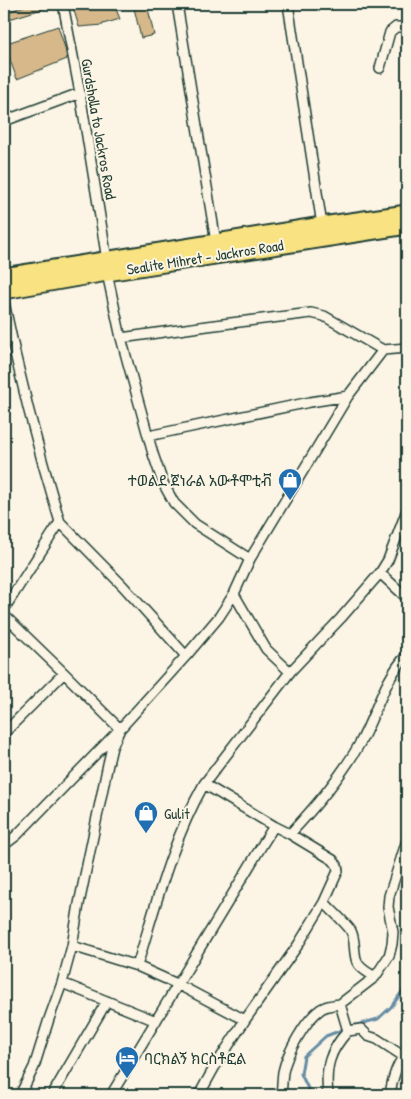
<svg xmlns="http://www.w3.org/2000/svg" width="411" height="1099" font-family="'Patrick Hand','Noto Sans Ethiopic',sans-serif">
<rect width="100%" height="100%" fill="#fcf5e5"/>
<filter id="ink" filterUnits="userSpaceOnUse"><feTurbulence type="fractalNoise" baseFrequency=".02" numOctaves="2"/><feDisplacementMap in="SourceGraphic" scale="10" xChannelSelector="R" yChannelSelector="G"/><feConvolveMatrix kernelMatrix="1 2 1 2 8 2 1 2 1" color-interpolation-filters="sRGB"/></filter>
<g filter="url(#ink)">
<g fill="none" stroke-linecap="round" stroke-linejoin="round">
<path stroke="#658ca4" stroke-width="3" d="M353,1026L378,1019L391,1007L407,985
M311,1095L301,1074L304,1056L326,1036L347,1028"/>
</g>
<path fill="#d6b88a" stroke="#1f3d34" d="M29,4H52V6L6,20L4,14Z
M72,4H114L120,19L103,24V25L79,27Z
M133,4H147L154,35L141,38Z
M58,26L65,48L67,59L17,79L4,44Z"/>
<g fill="none" stroke-linecap="round" stroke-linejoin="round">
<g stroke="#1f3d34" stroke-width="12">
<path id="street" d="M63,4L80,93L107,260V273L121,338L153,454L163,483L174,503L195,524L250,559L348,396L310,402L148,436
M177,4L216,242
M288,4L322,225
M380,68L390,32L396,27H407
M4,121L80,93
M4,302C19,376 38,450 60,522L4,609
M121,338L207,326L311,313L324,316L383,350L407,348
M348,396L383,350
M60,522L123,586L186,656
M380,573L407,598
M234,594L266,649L290,672L341,618L380,573L388,560L407,510
M4,615L64,673L120,729L186,656L219,617L234,594L250,559
M4,733L64,673
M204,784L274,826
M290,834C316,806 342,776 360,743C376,714 384,679 407,655
M4,845L16,836L120,729L112,747L108,764L79,904L72,946L62,983L49,1019L34,1067L20,1095
M324,902C331,910 346,923 351,931C356,941 353,952 357,962C360,969 369,973 375,977
M72,946L137,966
M62,983L156,1021
M245,1020L177,984L137,966C156,904 172,841 204,784L290,672
M348,1031L340,1004L375,977L389,956L392,944L393,932L388,907L389,896L407,840
M52,1095L107,1001
M111,1095L264,842L274,826L290,834L333,860L337,865L338,871L324,902L298,945L245,1020L214,1068L199,1095
M281,1095C282,1088 282,1079 283,1072C287,1053 305,1020 321,1009C327,1005 333,1005 340,1004
M328,1095C325,1068 329,1051 348,1031L361,1029L368,1036L377,1039L403,1056L407,1057
M390,1095C392,1080 397,1063 407,1052"/>
</g>
<g stroke="#1f3d34" stroke-width="19">
<path id="primary" d="M4,276L322,225L407,213
M4,291L107,273L407,226"/>
</g>
<use href="#street" stroke="#fcf5e5" stroke-width="9"/>
<use href="#primary" stroke="#f8e281" stroke-width="15"/>
</g>
</g>
<defs>
<g id="shop-pin" transform="scale(1.25)"><path d="M0 17L-7.5 6A9.5 9.5 0 1 1 7.5 6Z" fill="#1f6fb2" stroke="#fcf5e5"/><path d="M-5-2.5h2.3a2.7 3.5 0 0 1 5.4 0H5L5.5 6h-11ZM-1.5-2.5h3a1.5 2.3 0 0 0-3 0Z" fill="#fff"/></g>
<g id="hotel-pin" transform="scale(1.25)"><path d="M0 17L-7.5 6A9.5 9.5 0 1 1 7.5 6Z" fill="#1f6fb2" stroke="#fcf5e5"/><path d="M-6-4.5h1.5V1H6V5H4.5V3h-9V5H-6ZM-4 0a1.8 1.8 0 1 1 3.6 0ZM.5 0V-2.5h3Q6-2.5 6 0Z" fill="#fff"/></g>
</defs>
<g fill-rule="evenodd">
<use href="#shop-pin" x="290" y="480"/>
<use href="#shop-pin" x="146" y="813"/>
<use href="#hotel-pin" x="127" y="1058"/>
</g>
<g text-anchor="middle" dominant-baseline="central" stroke-width="4" stroke-linejoin="round" paint-order="stroke">
<g font-size="15" fill="#1f3d34" stroke="#fcf5e5">
<text transform="translate(99 129) rotate(80)">Gurdsholla to Jackros Road</text>
<text transform="translate(205 257) rotate(-9)">Sealite Mihret - Jackros Road</text>
</g>
<g font-size="15" fill="#1f3d34" stroke="#fcf5e5" text-anchor="start">
<text x="272" y="480" text-anchor="end">ተወልደ ጀነራል አውቶሞቲቭ</text>
<text x="164" y="813">Gulit</text>
<text x="144" y="1058">ባርክልኝ ክርስቶፎል</text>
</g>
</g>
<rect width="411" height="1099" fill="none" stroke="#fcf5e5" stroke-width="20"/>
<rect x="10" y="10" width="391" height="1079" fill="none" stroke="#1f3d34" stroke-width="2" filter="url(#ink)"/>
</svg>
